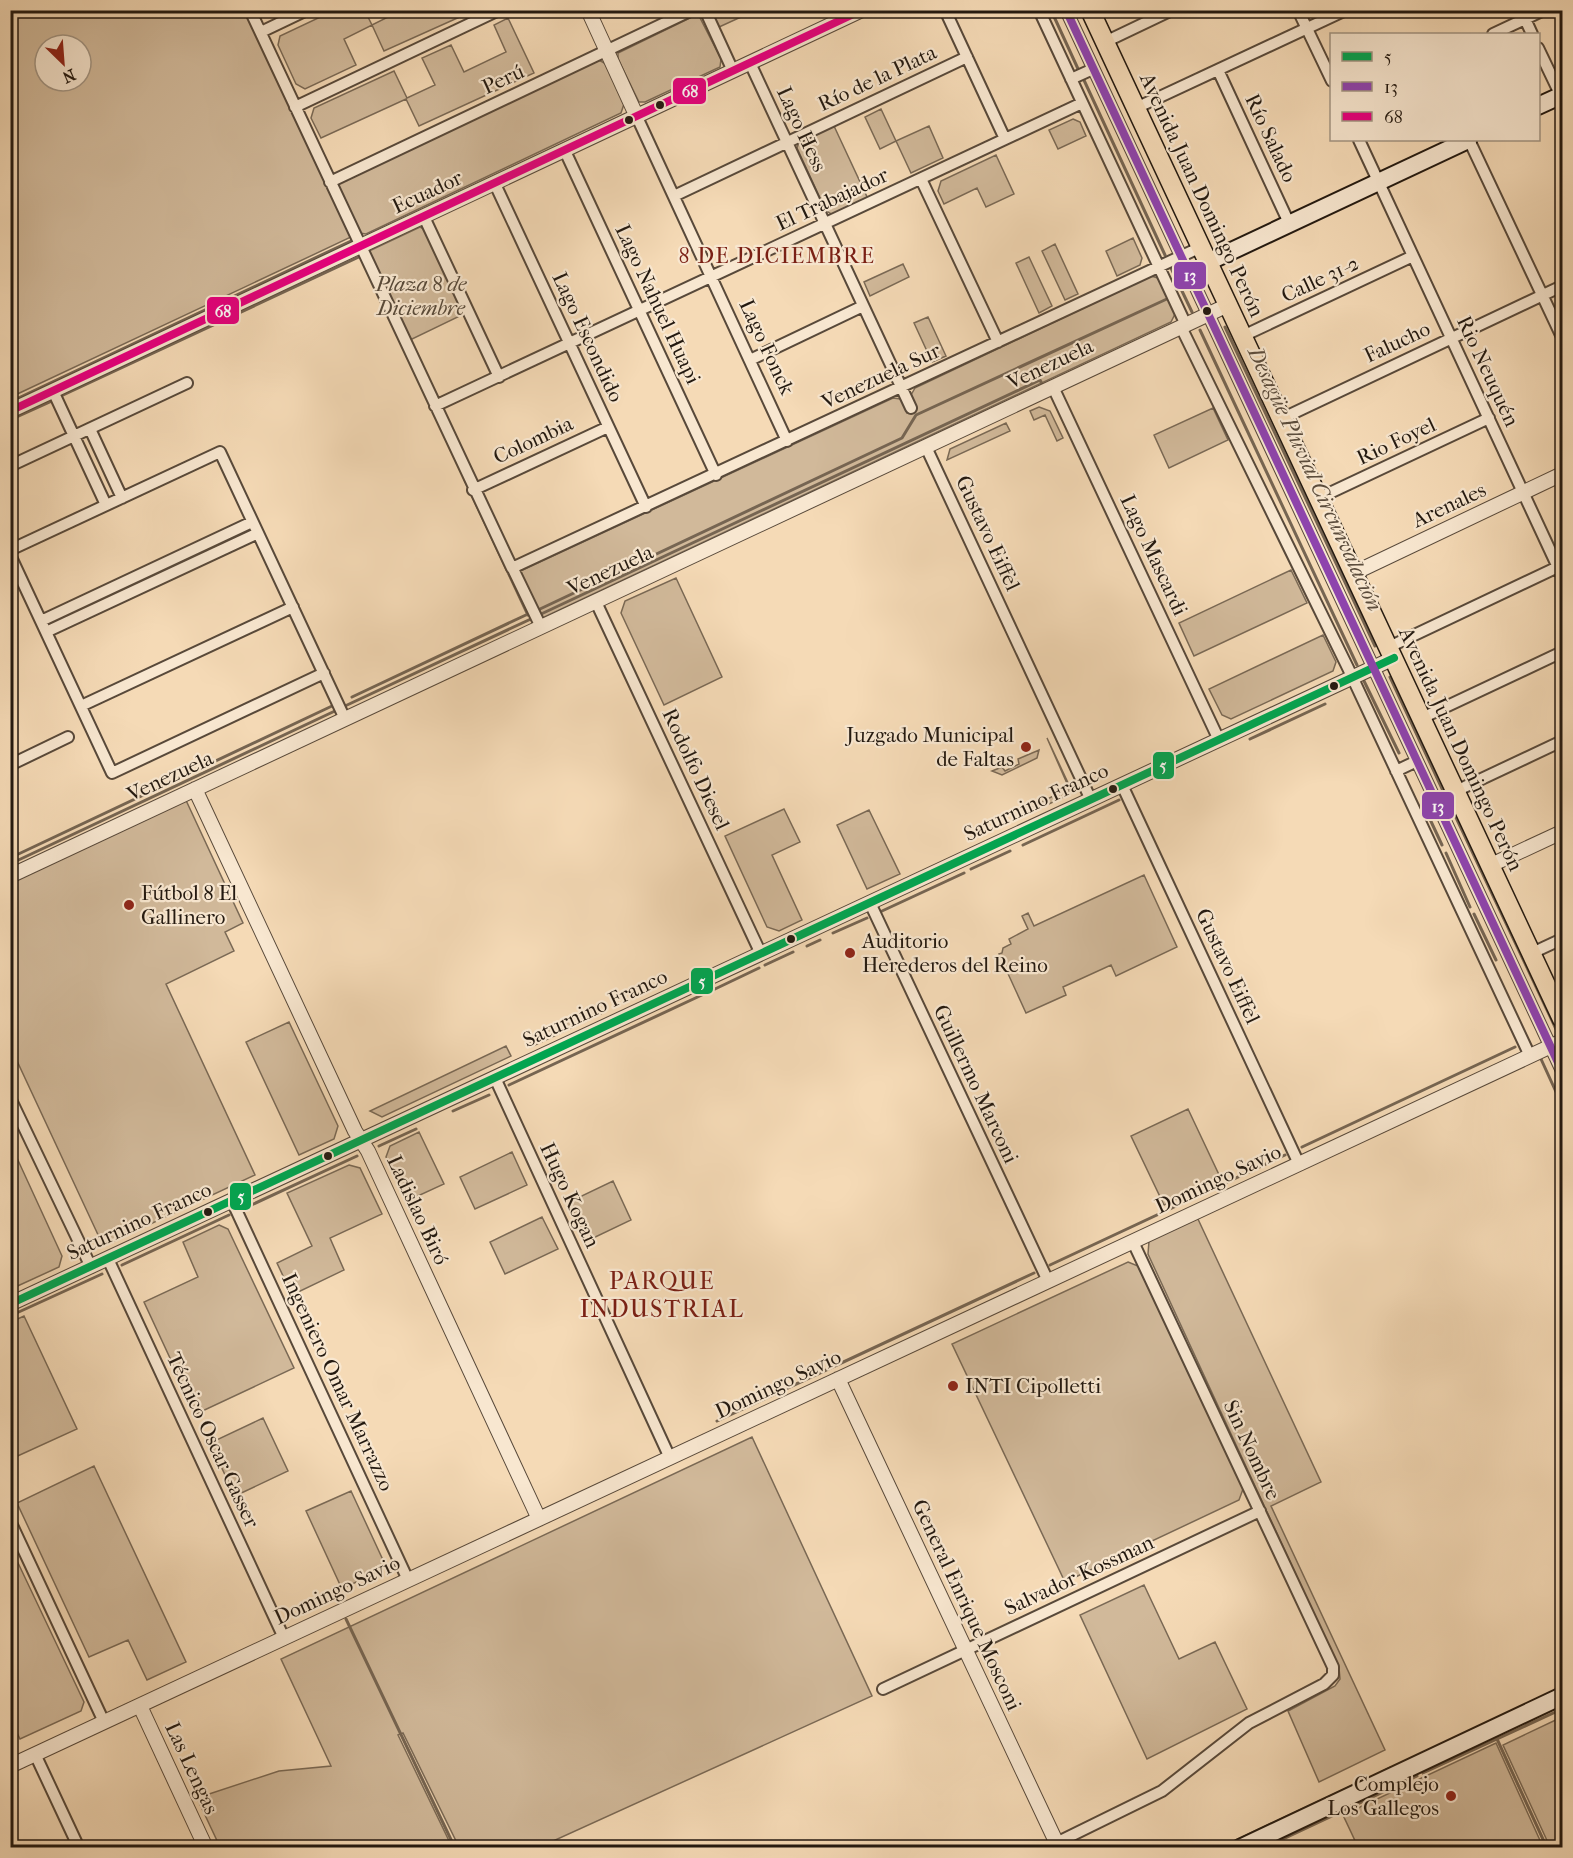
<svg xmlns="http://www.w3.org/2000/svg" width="1573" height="1858" font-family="'IM FELL French Canon',serif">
<rect width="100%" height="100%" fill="#f5dab6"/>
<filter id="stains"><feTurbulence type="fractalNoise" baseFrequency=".00333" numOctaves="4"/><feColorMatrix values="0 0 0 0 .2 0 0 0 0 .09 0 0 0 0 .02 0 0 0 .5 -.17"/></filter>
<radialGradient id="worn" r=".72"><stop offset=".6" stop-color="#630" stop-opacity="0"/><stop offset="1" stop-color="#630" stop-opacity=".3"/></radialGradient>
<path fill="#d1b99a" stroke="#7a6955" stroke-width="1.5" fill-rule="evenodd" d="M335,10L365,11L372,25L400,11H473L384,51L372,25L344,39L356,65L305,89L296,84L278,45L280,36Z
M10,11H245L351,237L11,397ZM45,45H81V81H45Z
M709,11H754L717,28Z
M698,14L721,59L720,67L645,102H639L618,59V53Z
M508,18L534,73L419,126L406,99L321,138L311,118L314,108L394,71L407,98L435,85L422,58L451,45L464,72L506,52L494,25Z
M599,60L606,64L624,104L621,113L366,234L359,233L338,186L340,182Z
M881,109L896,141L929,126L943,158L911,173L896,141L880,149L865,117Z
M1073,119L1080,122L1086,136L1058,149L1049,130Z
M834,126L868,199L833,215L826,211L797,148L799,142Z
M996,155L1014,194L986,207L977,188L944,204L938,191L941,181Z
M420,227L424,229L464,314L408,341L369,251Z
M1133,238L1142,258L1140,265L1117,276L1106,251Z
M1055,244L1078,294L1065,300L1042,251Z
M1029,257L1052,306L1039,313L1016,263Z
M903,264L909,277L870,296L864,282Z
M1151,276L1158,278L1175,314L1171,322L536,621L514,574L893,398L901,399L907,413L917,408L911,395L915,388Z
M928,317L946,356L932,362L914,323Z
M1039,407L1050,411L1063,438L1057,441L1045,415L1034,420L1030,411Z
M1213,408L1228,440L1169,468L1154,435Z
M1006,423L1010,431L947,460L950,449Z
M1291,570L1307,603L1194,656L1179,623Z
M676,578L722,677L664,705L621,613L625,601Z
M1323,635L1336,662L1333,671L1231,719L1222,715L1209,689Z
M1047,738L1070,787L1068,795L1032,812L1026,810L1069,788Z
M1039,750L1037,758L1002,775L992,771L1002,767L1005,771L1019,764L1018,759Z
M184,796L243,923L225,932L234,951L166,984L255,1175L110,1243L100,1239L11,1048L10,890L15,887L11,879Z
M784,809L800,842L772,855L802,920L779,931L767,927L725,836Z
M869,810L900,874L867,889L837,825Z
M1144,875L1177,947L1116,976L1111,965L1063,987L1066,995L1026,1013L999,954L1002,953L1003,948L1011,944L1009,939L1028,929L1022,916L1028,913L1034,926Z
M597,1005L601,1014L531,1047L530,1041L533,1035Z
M289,1022L338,1126L334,1139L299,1155L246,1042Z
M506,1046L511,1056L382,1117L370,1111Z
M1188,1109L1221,1179L1164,1205L1131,1136Z
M419,1132L444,1184L407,1201L386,1157L390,1146Z
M11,1145L62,1256L59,1267L11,1289Z
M512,1152L527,1185L475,1209L460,1177Z
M349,1165L360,1168L382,1214L330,1238L344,1270L292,1295L277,1263L312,1246L287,1193Z
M613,1181L631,1220L587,1241L569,1202Z
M542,1217L558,1249L505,1274L490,1242Z
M1197,1217L1321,1482L1271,1506L1385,1750L1319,1782L1288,1711L1335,1686L1340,1679L1339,1668L1148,1254L1149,1241Z
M219,1225L228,1229L294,1368L196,1414L144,1302L198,1277L183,1242Z
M1128,1262L1138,1266L1243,1489L1239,1500L1065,1582L952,1344Z
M24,1316L77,1429L11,1459V1322Z
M263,1418L288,1471L235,1496L210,1443Z
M752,1437L872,1696L540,1847H459L403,1733L398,1735L452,1847H220L197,1798L279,1771L331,1766L281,1659Z
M94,1466L186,1662L147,1680L128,1640L89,1657L17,1503Z
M351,1491L383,1560L379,1571L342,1589L306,1511Z
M10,1546L84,1702L81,1711L20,1739L10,1718Z
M1144,1585L1179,1659L1215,1642L1247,1709L1147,1759L1080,1615Z
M1562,1717V1847H1550L1503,1745Z
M1496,1743L1543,1847H1358L1343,1815Z"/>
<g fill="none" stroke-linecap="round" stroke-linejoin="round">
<path stroke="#766552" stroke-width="3" d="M1051,10L1079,71
M1083,78L1165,255
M1171,268L1192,312
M1225,327L1375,646
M1200,330L1357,665
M61,396L361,256
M10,402L351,241L355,243
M10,420L52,401
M465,480L528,615
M540,609L902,438L916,415L1169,298
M539,615L1040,380L1043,386
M1390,677L1445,795
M1364,681L1399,753
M352,697L528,614
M345,706L533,618
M1250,739L1325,704
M1452,809L1556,1029
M1428,815L1442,845
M1023,845L1119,800
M1446,853L1470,907
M10,858L332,706
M10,864L337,710
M971,869L1010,851
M882,911L964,873
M1474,914L1496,960
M833,933L867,918
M807,946L820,940
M765,965L793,952
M715,989L759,968
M1541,1059L1562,1105
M509,1085L704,994
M453,1111L489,1095
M379,1146L416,1129
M1302,1147L1515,1047
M247,1207L357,1156
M122,1265L229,1215
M1050,1265L1285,1155
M10,1316L102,1274
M717,1421L1034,1273
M346,1619L455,1848
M1497,1739L1547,1848
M1382,1772L1390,1768
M1423,1773L1562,1709
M1220,1848L1376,1775
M1264,1848L1417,1776"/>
<g stroke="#58493a" stroke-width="14">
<path id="minor" d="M250,10L512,568L1201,247
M705,10L733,71
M945,10L1005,139
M1039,10L1186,325
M1066,10L1562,1071
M1298,10L1332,81
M1521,10L1532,34
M261,32L307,10
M1493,34L1544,10
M1105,42L1172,10
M1538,48L1562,98
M750,63L911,408
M1218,70L1289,223
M1071,79L1093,69
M295,107L499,10
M1136,108L1346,10
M637,117L787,441
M1359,140L1562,576
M1469,140L1562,337
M565,151L716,475
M921,179L998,342
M330,182L692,10
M495,184L646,507
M674,196L967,57
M424,217L499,377
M1181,327L1348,668L1530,1056
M1243,336L1413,256
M750,360L863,306
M1053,387L1219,740
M53,391L106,505
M435,406L1082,103
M1281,419L1562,286
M90,429L122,498
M926,447L1091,800
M10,466L187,383
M473,490L608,427
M1319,498L1489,418
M10,550L220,452L345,719
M10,555L112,773L324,673
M513,569L541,627
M596,602L761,954
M41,621L252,522
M46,632L258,533
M1389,647L1562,565
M81,706L293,607
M1422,718L1562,652
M10,765L68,737
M1396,771L1417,761
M1122,785L1299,1164
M1456,791L1562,741
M870,903L1048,1281
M1532,953L1562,939
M495,1078L670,1458
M10,1098L91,1267
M232,1201L408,1580
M108,1259L284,1638
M10,1521L104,1722
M883,1689L1260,1511
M35,1754L79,1848
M1046,1848L1162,1791L1249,1723L1324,1684L1333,1675V1667L1133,1242"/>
</g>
<g stroke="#58493a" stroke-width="16">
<path id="tertiary" d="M588,10L637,117
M10,411L862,10
M1354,573L1562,474
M195,789L355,1131L368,1151L539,1519
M1491,865L1562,832
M10,876L1228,305
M10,1304L1394,658
M838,1379L1059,1848
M140,1706L206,1848
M10,1766L1562,1041"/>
</g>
<g stroke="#231910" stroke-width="20">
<path id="secondary" d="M1538,106L1562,95
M1208,262L1468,140
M1240,1848L1562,1696"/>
</g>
<g stroke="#231910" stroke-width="21">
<path id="primary" d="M1090,10L1562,1019"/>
</g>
<use href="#minor" stroke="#f8e7d0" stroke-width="10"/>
<use href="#tertiary" stroke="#f8e7d0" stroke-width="14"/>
<use href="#secondary" stroke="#f8e7d0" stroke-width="16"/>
<use href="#primary" stroke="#f5dab6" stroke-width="18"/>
<g stroke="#f8e7d0" stroke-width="12">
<path id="bus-1" d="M10,1304L1394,658"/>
</g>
<g stroke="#f8e7d0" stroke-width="12">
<path id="bus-2" d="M1066,10L1562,1071"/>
</g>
<g stroke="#f8e7d0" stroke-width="12">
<path id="bus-3" d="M10,411L862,10"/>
</g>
<use href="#bus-1" stroke="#00a651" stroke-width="8"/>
<use href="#bus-2" stroke="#8e44ad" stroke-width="8"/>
<use href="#bus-3" stroke="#e5007d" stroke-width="8"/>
</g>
<g fill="#231910" stroke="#f8e7d0" stroke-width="2">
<circle cx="660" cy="105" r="5"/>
<circle cx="629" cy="120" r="5"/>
<circle cx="1207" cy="311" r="5"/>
<circle cx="1334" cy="686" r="5"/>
<circle cx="1113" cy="789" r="5"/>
<circle cx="791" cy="939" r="5"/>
<circle cx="328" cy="1156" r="5"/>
<circle cx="208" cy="1212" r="5"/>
</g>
<g fill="#8f2418" stroke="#f8e7d0" stroke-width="2">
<circle cx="1026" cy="747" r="6"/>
<circle cx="129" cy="905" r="6"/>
<circle cx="850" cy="953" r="6"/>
<circle cx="953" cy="1386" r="6"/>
<circle cx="1451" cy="1796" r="6"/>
</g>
<g text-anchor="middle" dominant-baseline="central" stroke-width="4.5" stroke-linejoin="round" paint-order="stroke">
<g font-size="21" fill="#231910" stroke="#f8e7d0">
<text transform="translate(877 78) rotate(-25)">Río de la Plata</text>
<text transform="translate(503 79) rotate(-25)">Perú</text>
<text transform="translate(802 129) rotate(65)">Lago Hess</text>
<text transform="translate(1271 138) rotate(65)">Río Salado</text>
<text transform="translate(427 192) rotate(-25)">Ecuador</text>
<text transform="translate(1202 195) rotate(65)">Avenida Juan Domingo Perón</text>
<text transform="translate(832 199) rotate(-25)">El Trabajador</text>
<text transform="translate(1320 279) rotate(-25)">Calle 31-2</text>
<text transform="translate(658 304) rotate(65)">Lago Nahuel Huapi</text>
<text transform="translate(588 337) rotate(65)">Lago Escondido</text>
<text transform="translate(1397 342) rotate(-25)">Falucho</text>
<text transform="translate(767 347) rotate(65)">Lago Fonck</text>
<text transform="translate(1050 364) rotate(-25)">Venezuela</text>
<text transform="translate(1488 371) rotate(65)">Rio Neuquén</text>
<text transform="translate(881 376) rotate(-25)">Venezuela Sur</text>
<text transform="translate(533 440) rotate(-25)">Colombia</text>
<text transform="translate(1396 441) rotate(-25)">Rio Foyel</text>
<text transform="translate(1449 505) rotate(-25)">Arenales</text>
<text transform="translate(988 533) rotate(65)">Gustavo Eiffel</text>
<text transform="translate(1154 555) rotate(65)">Lago Mascardi</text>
<text transform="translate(610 570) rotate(-25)">Venezuela</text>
<text transform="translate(1461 749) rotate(65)">Avenida Juan Domingo Perón</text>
<text transform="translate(696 769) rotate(65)">Rodolfo Diesel</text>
<text transform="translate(170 776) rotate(-25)">Venezuela</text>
<text transform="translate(1036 802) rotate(-25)">Saturnino Franco</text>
<text transform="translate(1228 966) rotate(65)">Gustavo Eiffel</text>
<text transform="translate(595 1008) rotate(-25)">Saturnino Franco</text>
<text transform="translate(976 1084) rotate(65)">Guillermo Marconi</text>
<text transform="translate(1218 1179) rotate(-25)">Domingo Savio</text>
<text transform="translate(570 1195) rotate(65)">Hugo Kogan</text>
<text transform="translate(418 1210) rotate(65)">Ladislao Biró</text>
<text transform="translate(139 1221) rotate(-25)">Saturnino Franco</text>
<text transform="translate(338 1382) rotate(65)">Ingeniero Omar Marrazzo</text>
<text transform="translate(778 1384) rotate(-25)">Domingo Savio</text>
<text transform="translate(213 1440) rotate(65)">Técnico Oscar Gasser</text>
<text transform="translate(1252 1450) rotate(65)">Sin Nombre</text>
<text transform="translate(1079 1575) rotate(-25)">Salvador Kossman</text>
<text transform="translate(337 1590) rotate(-25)">Domingo Savio</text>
<text transform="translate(967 1605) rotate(65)">General Enrique Mosconi</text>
<text transform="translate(192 1768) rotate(65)">Las Lengas</text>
</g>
<g font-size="21" font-style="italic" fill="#574939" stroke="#f8e7d0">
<text x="421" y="284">Plaza 8 de<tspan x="421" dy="24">Diciembre</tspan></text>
</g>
<g font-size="21" fill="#231910" stroke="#f8e7d0" text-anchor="start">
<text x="1014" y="735" text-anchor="end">Juzgado Municipal<tspan x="1014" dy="24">de Faltas</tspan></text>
<text x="141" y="893">Fútbol 8 El<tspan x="141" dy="24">Gallinero</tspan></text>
<text x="862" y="941">Auditorio<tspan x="862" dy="24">Herederos del Reino</tspan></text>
<text x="965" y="1386">INTI Cipolletti</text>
<text x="1439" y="1784" text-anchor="end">Complejo<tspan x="1439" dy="24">Los Gallegos</tspan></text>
</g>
<g font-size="22" letter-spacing="1.5" fill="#7a1f14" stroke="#f8e7d0">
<text x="777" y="256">8 DE DICIEMBRE</text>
</g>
<g font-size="22" font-style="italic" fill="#5b4c3c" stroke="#f8e7d0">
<text transform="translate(1315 479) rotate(65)">Desagüe Pluvial Circunvalación</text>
</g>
<g font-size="24" letter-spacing="1.5" fill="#7a1f14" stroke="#f8e7d0">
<text x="662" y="1281">PARQUE<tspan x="662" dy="28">INDUSTRIAL</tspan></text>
</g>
</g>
<g stroke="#f8e7d0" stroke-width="2">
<rect x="672" y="77" width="35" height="28" rx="6" fill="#e5007d"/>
<rect x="1173" y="261" width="34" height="29" rx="6" fill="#8e44ad"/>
<rect x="206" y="296" width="34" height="29" rx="6" fill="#e5007d"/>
<rect x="1152" y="751" width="23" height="29" rx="6" fill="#00a651"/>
<rect x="1421" y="791" width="34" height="29" rx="6" fill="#8e44ad"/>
<rect x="690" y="967" width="24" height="28" rx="6" fill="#00a651"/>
<rect x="229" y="1182" width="23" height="29" rx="6" fill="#00a651"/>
</g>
<g font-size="16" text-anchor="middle" font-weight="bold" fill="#fff">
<text x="690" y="97">68</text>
<text x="1190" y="281">13</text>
<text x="223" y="317">68</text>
<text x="1163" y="771">5</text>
<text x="1438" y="812">13</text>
<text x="702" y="987">5</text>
<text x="241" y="1202">5</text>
</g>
<rect width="1573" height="1858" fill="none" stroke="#f5dab6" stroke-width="36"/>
<rect x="12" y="12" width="1549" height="1834" fill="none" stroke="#231910" stroke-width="3"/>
<rect x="18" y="18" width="1537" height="1822" fill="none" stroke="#231910" stroke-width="1.5"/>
<rect x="1330" y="33" width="210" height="108" fill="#f8e7d0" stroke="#a39583" stroke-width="1.5"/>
<rect x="1342" y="52" width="30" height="9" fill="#00a651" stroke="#a39583" stroke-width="1.5"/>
<text x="1384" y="63" font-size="18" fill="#231910">5</text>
<rect x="1342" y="82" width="30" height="9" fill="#8e44ad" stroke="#a39583" stroke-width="1.5"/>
<text x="1384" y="93" font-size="18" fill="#231910">13</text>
<rect x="1342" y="112" width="30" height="9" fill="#e5007d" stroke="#a39583" stroke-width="1.5"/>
<text x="1384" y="123" font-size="18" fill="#231910">68</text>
<g transform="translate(63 63) rotate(155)"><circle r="28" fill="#f8e7d0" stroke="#a39583" stroke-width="1.5"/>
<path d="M0-4.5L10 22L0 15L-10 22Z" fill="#8f2418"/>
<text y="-9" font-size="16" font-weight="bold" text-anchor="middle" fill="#231910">N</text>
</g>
<rect width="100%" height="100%" filter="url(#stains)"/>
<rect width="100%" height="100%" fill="url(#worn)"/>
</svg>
